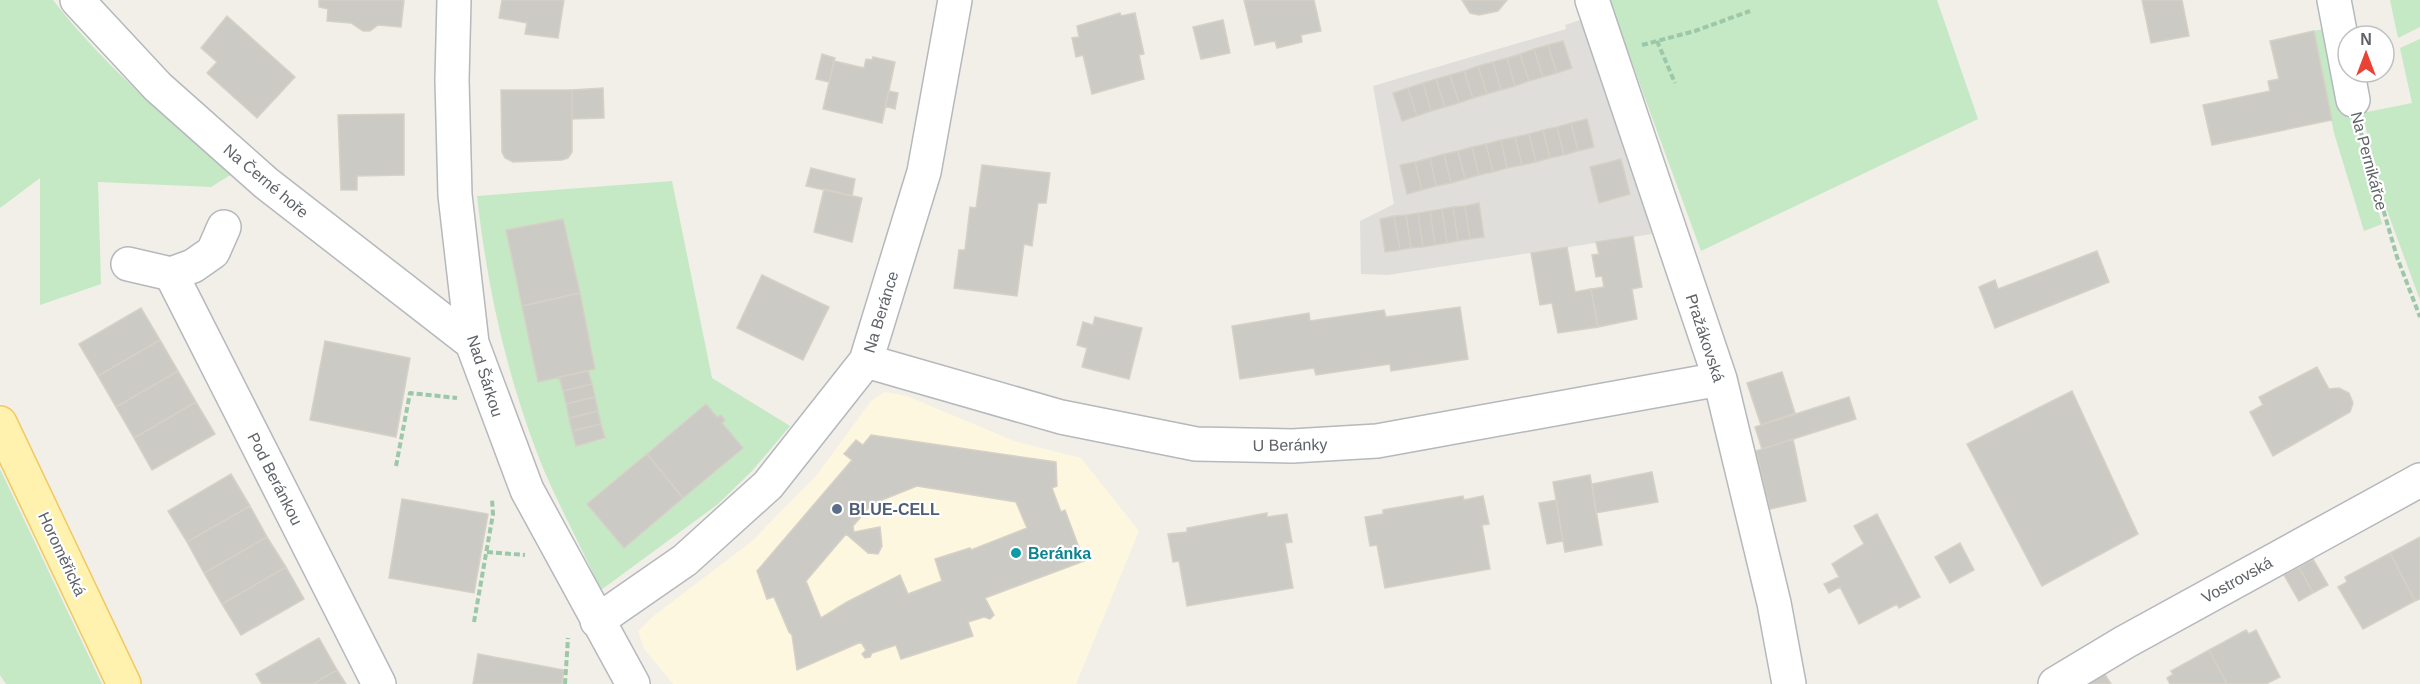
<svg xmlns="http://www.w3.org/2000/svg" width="2420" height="684" font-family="Helvetica,sans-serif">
<rect width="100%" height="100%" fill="#f1efe8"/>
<path fill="#fef7e0" d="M885,392L907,396L1014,441L1081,458L1139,531L1076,684H673L644,649L638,631L651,618L751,542L816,476L871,401Z"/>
<path fill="#e0deda" d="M1580,20L1626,150L1652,234L1388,275L1361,274L1360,221L1394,204L1373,86L1566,29L1565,25Z"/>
<path fill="#c5e8c5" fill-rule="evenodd" d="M0,0H53C103,65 169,120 232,174L211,187L98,182L101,284L40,305V178L0,208Z
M1609,0H1937L1978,119L1701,251Z
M2390,0H2420V27L2398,38Z
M2332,27L2350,108L2382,224L2364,231L2334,133L2314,31Z
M2420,39V300L2385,205L2362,113L2412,103L2400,48Z
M672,181L712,378L790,426L752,471L718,504L601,590C581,546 557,503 539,458C506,373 487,286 477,196ZM563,219L595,368L588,371L605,439L576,446L559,377L538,382L506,230ZM706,404L717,417L721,415L725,419L722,423L743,448L624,548L587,504Z
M0,469L102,684H6L0,675Z"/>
<path fill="#cccac5" stroke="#d6d1c6" stroke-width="1.5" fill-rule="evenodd" d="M319,0H404L401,27L378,25L370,31H363L351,23L327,21L328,9L319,7Z
M502,0H564L558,38L525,34L527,23L499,18Z
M1244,0H1314L1321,31L1301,35L1302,42L1277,48L1275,41L1255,45Z
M1462,0H1507L1498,11L1479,15L1470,13Z
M2142,0H2182L2189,36L2151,43Z
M1120,13L1121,16L1135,13L1144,54L1139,55L1144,79L1092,94L1083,55L1076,57L1072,38L1079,37L1077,26Z
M227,16L295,77L257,118L207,73L217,62L201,48Z
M1223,20L1230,53L1201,59L1193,27Z
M2314,31L2332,120L2212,145L2203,105L2270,91L2268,81L2279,79L2270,41Z
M1563,41L1572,68L1557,73L1548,45Z
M1548,45L1557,73L1543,77L1534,49Z
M1534,49L1543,77L1529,81L1520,54Z
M822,54L835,58L829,82L816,79Z
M1520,54L1529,81L1515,86L1507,58Z
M873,57L895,62L882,123L823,109L834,61L864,68L866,59L872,60Z
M1507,58L1515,86L1501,90L1493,62Z
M1493,62L1501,90L1487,94L1478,66Z
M1478,66L1487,94L1473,98L1464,71Z
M1464,71L1473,98L1459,103L1450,75Z
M1450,75L1459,103L1445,107L1436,79Z
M1436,79L1445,107L1431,111L1423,83Z
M1423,83L1431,111L1417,116L1408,88Z
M603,88L604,118L572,119V90Z
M1408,88L1417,116L1402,121L1393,93Z
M501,90H572V152L568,158L562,160L513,162L505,158L502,152Z
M889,91L898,93L895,109L885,106Z
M404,114V175L357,176V190H341L338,115Z
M1587,119L1594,147L1578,151L1571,123Z
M1571,123L1578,151L1564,155L1557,127Z
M1557,127L1564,155L1550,158L1543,130Z
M1543,130L1550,158L1536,162L1529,134Z
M1529,134L1536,162L1522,165L1515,137Z
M1515,137L1522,165L1507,168L1501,140Z
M1501,140L1507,168L1493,172L1486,144Z
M1486,144L1493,172L1479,175L1472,147Z
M1472,147L1479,175L1465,179L1458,151Z
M1458,151L1465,179L1451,183L1444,154Z
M1444,154L1451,183L1436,186L1430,158Z
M1430,158L1436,186L1422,190L1415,162Z
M1621,159L1630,194L1599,203L1590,167Z
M1415,162L1422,190L1407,194L1400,165Z
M982,165L1050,173L1046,203H1038L1032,246L1024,244L1017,296L954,288L959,250H965L970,207L976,208Z
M811,168L855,179L852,196L806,186Z
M824,189L862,198L852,242L814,232Z
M1479,203L1484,237L1470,239L1465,206Z
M1465,206L1470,239L1458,241L1453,207Z
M1453,207L1458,241L1447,243L1442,209Z
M1442,209L1447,243L1435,245L1430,211Z
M1430,211L1435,245L1423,247L1418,213Z
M1418,213L1423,247L1411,248L1406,215Z
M1406,215L1411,248L1400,250L1394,216Z
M1394,216L1400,250L1385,252L1380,219Z
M563,219L580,293L522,306L506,230Z
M1633,236L1642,287L1632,289L1637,319L1598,327L1591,289L1604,287L1602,276L1596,277L1592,255L1599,254L1596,242Z
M1567,247L1575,292L1591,289L1598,327L1558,333L1552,303L1540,305L1531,253Z
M2097,251L2109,282L1995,328L1979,287L1995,280L1998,289Z
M762,275L829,307L803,360L737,328Z
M580,293L595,369L538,382L522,306Z
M1460,307L1468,359L1391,371L1390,364L1316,375L1314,368L1240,379L1232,326L1309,313L1310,321L1384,310L1386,317Z
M141,308L160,340L98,376L79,344Z
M1095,317L1142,328L1129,379L1082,367L1087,348L1077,345L1083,322L1093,325Z
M160,340L178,371L116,407L98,376Z
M325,341L410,358L396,437L310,420Z
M2317,367L2329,389L2339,388L2349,393L2353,403L2350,412L2273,456L2250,412L2263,405L2259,397Z
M178,371L196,402L134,438L116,407Z
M588,371L592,384L563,391L559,377Z
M1782,372L1795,413L1761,425L1747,383Z
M592,384L595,397L566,404L563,391Z
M2072,391L2138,534L2042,586L1967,444Z
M595,397L598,411L569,418L566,404Z
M1849,397L1856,419L1762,449L1755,427Z
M196,402L215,434L152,470L134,438Z
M706,404L717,417L721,415L725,420L722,423L743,448L683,498L647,454Z
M598,411L601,424L572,431L569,418Z
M601,424L605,438L576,446L572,431Z
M871,435L1056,462L1057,486L1052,488L1061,512L1065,510L1084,561L985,598L994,615L990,619L984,617L968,622L973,636L901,659L896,645L872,653L870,657L865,658L862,654L866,650L861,642L797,670L792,635L789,632L774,597L767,599L757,571L852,460L844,454L856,440L863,445ZM917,486L1016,502L1027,528L971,550L970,548L935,559L942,581L908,594L900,575L847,602L821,618L806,581L846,534L868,553L878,554L882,546L880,527L854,532L853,526L872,504Z
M1793,439L1806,501L1770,509L1756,451Z
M647,454L683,498L624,548L587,504Z
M1652,472L1658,502L1596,513L1592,484Z
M231,474L250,506L187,542L168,511Z
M1590,475L1602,545L1565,552L1553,482Z
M1463,496L1464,500L1483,496L1489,524L1482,525L1490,569L1385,588L1377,545L1370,546L1365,517L1383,514V510Z
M402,499L488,514L474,593L389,578Z
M1556,500L1563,541L1547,544L1539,503Z
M250,506L267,537L204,573L187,542Z
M1267,513V517L1287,514L1292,542L1285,543L1293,588L1187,606L1179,561L1173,562L1168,534L1187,532V528Z
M1877,514L1920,597L1899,608L1897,604L1859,624L1840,587L1829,593L1824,584L1839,577L1832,564L1864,544L1854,526Z
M267,537L286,567L222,604L204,573Z
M2420,537V599L2415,601L2390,553Z
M1960,543L1974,570L1950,583L1935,557Z
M2390,553L2415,601L2363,629L2338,587L2347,582L2345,577Z
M2313,559L2328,585L2313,593L2299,567Z
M286,567L304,599L241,635L222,604Z
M2299,567L2313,593L2299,601L2284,575Z
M2246,630L2249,634L2256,630L2280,677L2266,684H2227L2209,650Z
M319,638L337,670L313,684H262L256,674Z
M2209,650L2227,684H2170L2167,678L2173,674L2171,671Z
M478,654L564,670L562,684H473Z
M337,670L346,684H313Z
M2104,673L2111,684H2087Z"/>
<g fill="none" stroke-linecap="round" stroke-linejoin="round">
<g stroke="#b5b8bc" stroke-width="36">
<path id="minor" d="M77,0L158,87L266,183L472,343
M454,0L452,80L455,195L472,343L527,490L633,684
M1592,0L1720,379L1774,603L1789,684
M2334,0L2353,100
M128,264L171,274L193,266L213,252L224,227
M171,274L379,684
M866,361L1061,417L1196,444L1292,446L1377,441L1720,379
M597,621L685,560L768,485L866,361L924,172L955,0
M2055,684L2125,642L2420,480"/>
</g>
<g stroke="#f2c960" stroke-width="36">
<path id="major" d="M0,423L124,684"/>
</g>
<path stroke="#9cc7a9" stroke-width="4" stroke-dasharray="6 3" stroke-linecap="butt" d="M1657,41L1675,83
M1642,45L1695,31L1750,11
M2361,133L2397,257L2420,317
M396,466L410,393L457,398
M487,552L525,555
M474,622L493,514L492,499
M565,684L568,638"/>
<use href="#minor" stroke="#fff" stroke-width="33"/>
<use href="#major" stroke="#fff2af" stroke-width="33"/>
</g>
<circle fill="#5c6f8a" stroke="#fff" stroke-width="2" cx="837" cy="509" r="6"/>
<circle fill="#0f9aa8" stroke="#fff" stroke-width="2" cx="1016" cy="553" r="6"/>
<g text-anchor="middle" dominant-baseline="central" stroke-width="4.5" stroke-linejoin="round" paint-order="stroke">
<g font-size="16" fill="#5f6368" stroke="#fff">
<text transform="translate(2369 161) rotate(75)">Na Pernikářce</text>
<text transform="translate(266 181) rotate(40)">Na Černé hoře</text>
<text transform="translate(881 312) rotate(-73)">Na Beránce</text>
<text transform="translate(1705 338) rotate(72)">Pražákovská</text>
<text transform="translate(485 376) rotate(72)">Nad Šárkou</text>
<text transform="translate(1290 445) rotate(-1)">U Beránky</text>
<text transform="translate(275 479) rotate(63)">Pod Beránkou</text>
<text transform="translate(62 554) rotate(65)">Horoměřická</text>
<text transform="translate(2237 580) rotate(-29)">Vostrovská</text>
</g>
<g font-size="16" font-weight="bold" fill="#4e5e75" stroke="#fff" text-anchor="start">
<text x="849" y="509">BLUE-CELL</text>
</g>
<g font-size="16" font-weight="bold" fill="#0d838f" stroke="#fff" text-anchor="start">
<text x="1028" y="553">Beránka</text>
</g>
</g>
<g transform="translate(2366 54)"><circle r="28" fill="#ffffff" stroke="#bfc1c3" stroke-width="1.5"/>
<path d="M0-4.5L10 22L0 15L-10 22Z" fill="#ea4335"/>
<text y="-9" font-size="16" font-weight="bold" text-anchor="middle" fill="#5f6368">N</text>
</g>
</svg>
